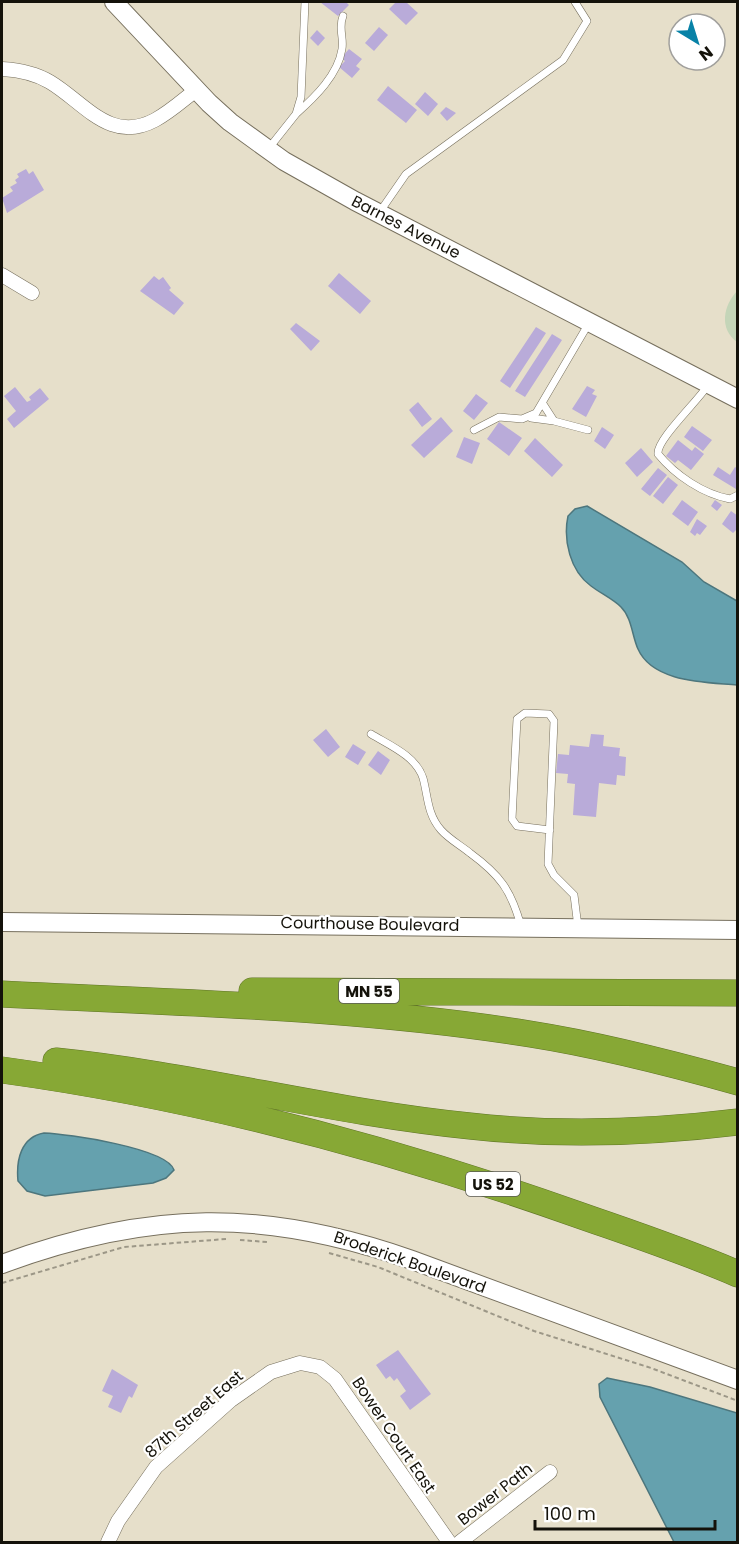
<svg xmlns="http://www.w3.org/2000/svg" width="739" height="1544" font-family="Poppins,sans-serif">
<rect width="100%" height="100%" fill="#e6dfca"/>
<path fill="#c4d5b8" d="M737,291V342C719,329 723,306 737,291Z"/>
<path fill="#65a1ae" stroke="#4d767d" stroke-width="1.5" d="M587,506L682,562L704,582L737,601V685C707,682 653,683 638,649C632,636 632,618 621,607C613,599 600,593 591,586C570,571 563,540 568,516L575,509Z
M44,1133C68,1134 167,1148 174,1170L166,1178L153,1183L45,1196L27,1191L18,1181C16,1160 21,1137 44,1133Z
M607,1378L650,1387L737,1413V1542H674L600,1397L599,1384Z"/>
<path fill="#b9abd9" d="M320,2H346L349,5L338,16Z
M396,2H406L418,13L406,25L389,9Z
M379,27L388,35L374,51L365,43Z
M317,30L325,38L318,46L310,38Z
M349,49L362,59L356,66L360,69L352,78L339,67L345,61L341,58Z
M388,86L417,110L406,123L377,100Z
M425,92L438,104L428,116L415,104Z
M446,107L456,113L447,121L440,113Z
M26,169L29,174L33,171L44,190L7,213L2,198L13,191L10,187L17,183L15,180L19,177L17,174Z
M339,273L371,301L360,314L328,286Z
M154,276L159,280L163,277L171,288L169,290L184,303L174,315L140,291Z
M296,323L320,341L311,351L290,329Z
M536,327L546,333L510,388L500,381Z
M552,334L562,340L525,397L515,391Z
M587,386L595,390L592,394L597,396L586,417L572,409Z
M15,387L27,402L31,400L29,397L40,388L49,399L14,428L7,419L16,411L4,396Z
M476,394L488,403L474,420L463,411Z
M418,402L432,419L422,427L409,410Z
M441,417L453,431L424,458L411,445Z
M499,422L522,438L509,456L487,439Z
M692,426L712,440L703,451L684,437Z
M602,427L614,435L605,449L594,441Z
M464,437L480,443L472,464L456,457Z
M535,438L563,465L552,477L524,451Z
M678,440L692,451L695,447L704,454L691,470L678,460L675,463L666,456Z
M641,448L653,462L637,477L625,463Z
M718,467L730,475L735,467L738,469L736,489L713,475Z
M658,468L667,475L650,496L641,489Z
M668,477L678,485L663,504L653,496Z
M682,500L698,512L688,526L672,514Z
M715,500L722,505L717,511L711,506Z
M731,511L738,516V528L733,533L722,524Z
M697,519L707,526L700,535L697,533L695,536L690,532Z
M326,729L340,747L328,757L313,740Z
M591,734L604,735L603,746L620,748L619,756L626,757L625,776L617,775L616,785L599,783L596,817L573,815L575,784L567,783L568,774L556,773L558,754L569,755L570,745L589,747Z
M353,744L366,752L358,765L345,757Z
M378,751L390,760L381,775L368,765Z
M398,1350L431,1394L410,1410L400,1396L406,1391L397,1378L394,1381L390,1376L386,1379L376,1365Z
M112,1369L138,1385L132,1398L129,1396L121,1413L108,1407L113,1396L102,1391Z"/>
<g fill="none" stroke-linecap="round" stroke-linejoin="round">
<g stroke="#766f5d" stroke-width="8">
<path id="service" d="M296,114C315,97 338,75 342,49C344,37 338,28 343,16
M269,148L296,114L301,97L305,2
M379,213L406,174L563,60L587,21L575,2
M708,385C699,400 656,440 658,454C675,475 703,494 730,499L738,495
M543,404L554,421L588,430
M531,418L554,421
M474,430L499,417L522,419L536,413L589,323
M371,734C389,745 416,756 423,778C428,796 427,814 441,830C449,839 460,845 470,853C500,875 511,890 521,926
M550,830L517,826L512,819L517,719L525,713L549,714L554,721L548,864L554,875L574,895L578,927"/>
</g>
<g stroke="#766f5d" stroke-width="15">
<path id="minor" d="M2,69C19,70 35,73 50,82C85,103 110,144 155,120C170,112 183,100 196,90
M2,275L32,293
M108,1542L118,1521L156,1467L231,1400L271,1372L300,1363L320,1367L335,1379L449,1542
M460,1542L550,1472"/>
</g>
<g stroke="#766f5d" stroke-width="20">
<path id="tertiary" d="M114,2L209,103L230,122L284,161L355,201L738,399
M2,922L738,930
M2,1264C148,1210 264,1208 412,1260L738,1380"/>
</g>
<g stroke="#5f7426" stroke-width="27">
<path id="motorway" d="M252,991L738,993
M2,994C178,1003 355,1006 530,1034C600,1045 670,1063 738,1082
M56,1061C194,1075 331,1112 470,1126C560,1136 648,1133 738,1122
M2,1070C198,1097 390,1148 576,1214C630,1233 685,1251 738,1274"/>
</g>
<path stroke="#9c9787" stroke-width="2" stroke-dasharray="4.5 3" stroke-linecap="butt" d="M240,1240L267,1242
M329,1253L378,1267L534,1331L651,1368L738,1401
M2,1283L124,1247L226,1239"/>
<use href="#service" stroke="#fff" stroke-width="7"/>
<use href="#minor" stroke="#fff" stroke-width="14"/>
<use href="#tertiary" stroke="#fff" stroke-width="18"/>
<use href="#motorway" stroke="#87a835" stroke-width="26"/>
</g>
<g text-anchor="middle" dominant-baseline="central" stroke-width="4.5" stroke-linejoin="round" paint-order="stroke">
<g fill="#fff" stroke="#5a5954" stroke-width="1.5">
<rect x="339" y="979" width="60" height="24" rx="4.5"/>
<rect x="466" y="1172" width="54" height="24" rx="4.5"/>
</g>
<g font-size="15" font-weight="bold" fill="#14120a">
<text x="369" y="991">MN 55</text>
<text x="493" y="1184">US 52</text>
</g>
<g font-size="16" fill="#14120a" stroke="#fff">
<text transform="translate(406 227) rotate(27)">Barnes Avenue</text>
<text transform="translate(370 924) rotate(1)">Courthouse Boulevard</text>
<text transform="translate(410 1262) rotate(19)">Broderick Boulevard</text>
<text transform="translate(194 1414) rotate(-41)">87th Street East</text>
<text transform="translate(394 1435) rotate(56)">Bower Court East</text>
<text transform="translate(495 1494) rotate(-38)">Bower Path</text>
</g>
</g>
<rect width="739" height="1544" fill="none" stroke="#14120a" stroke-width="6"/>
<g transform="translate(697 42) rotate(142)"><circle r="28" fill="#ffffff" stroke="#a1a09d" stroke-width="1.5"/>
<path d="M0-4.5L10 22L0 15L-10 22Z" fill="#0882a7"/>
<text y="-9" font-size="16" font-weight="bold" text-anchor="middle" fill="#14120a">N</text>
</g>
<path d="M535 1520v9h180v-9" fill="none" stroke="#14120a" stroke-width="3"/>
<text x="544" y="1520" font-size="18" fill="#14120a" stroke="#ffffff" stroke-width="4.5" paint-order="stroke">100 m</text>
</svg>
